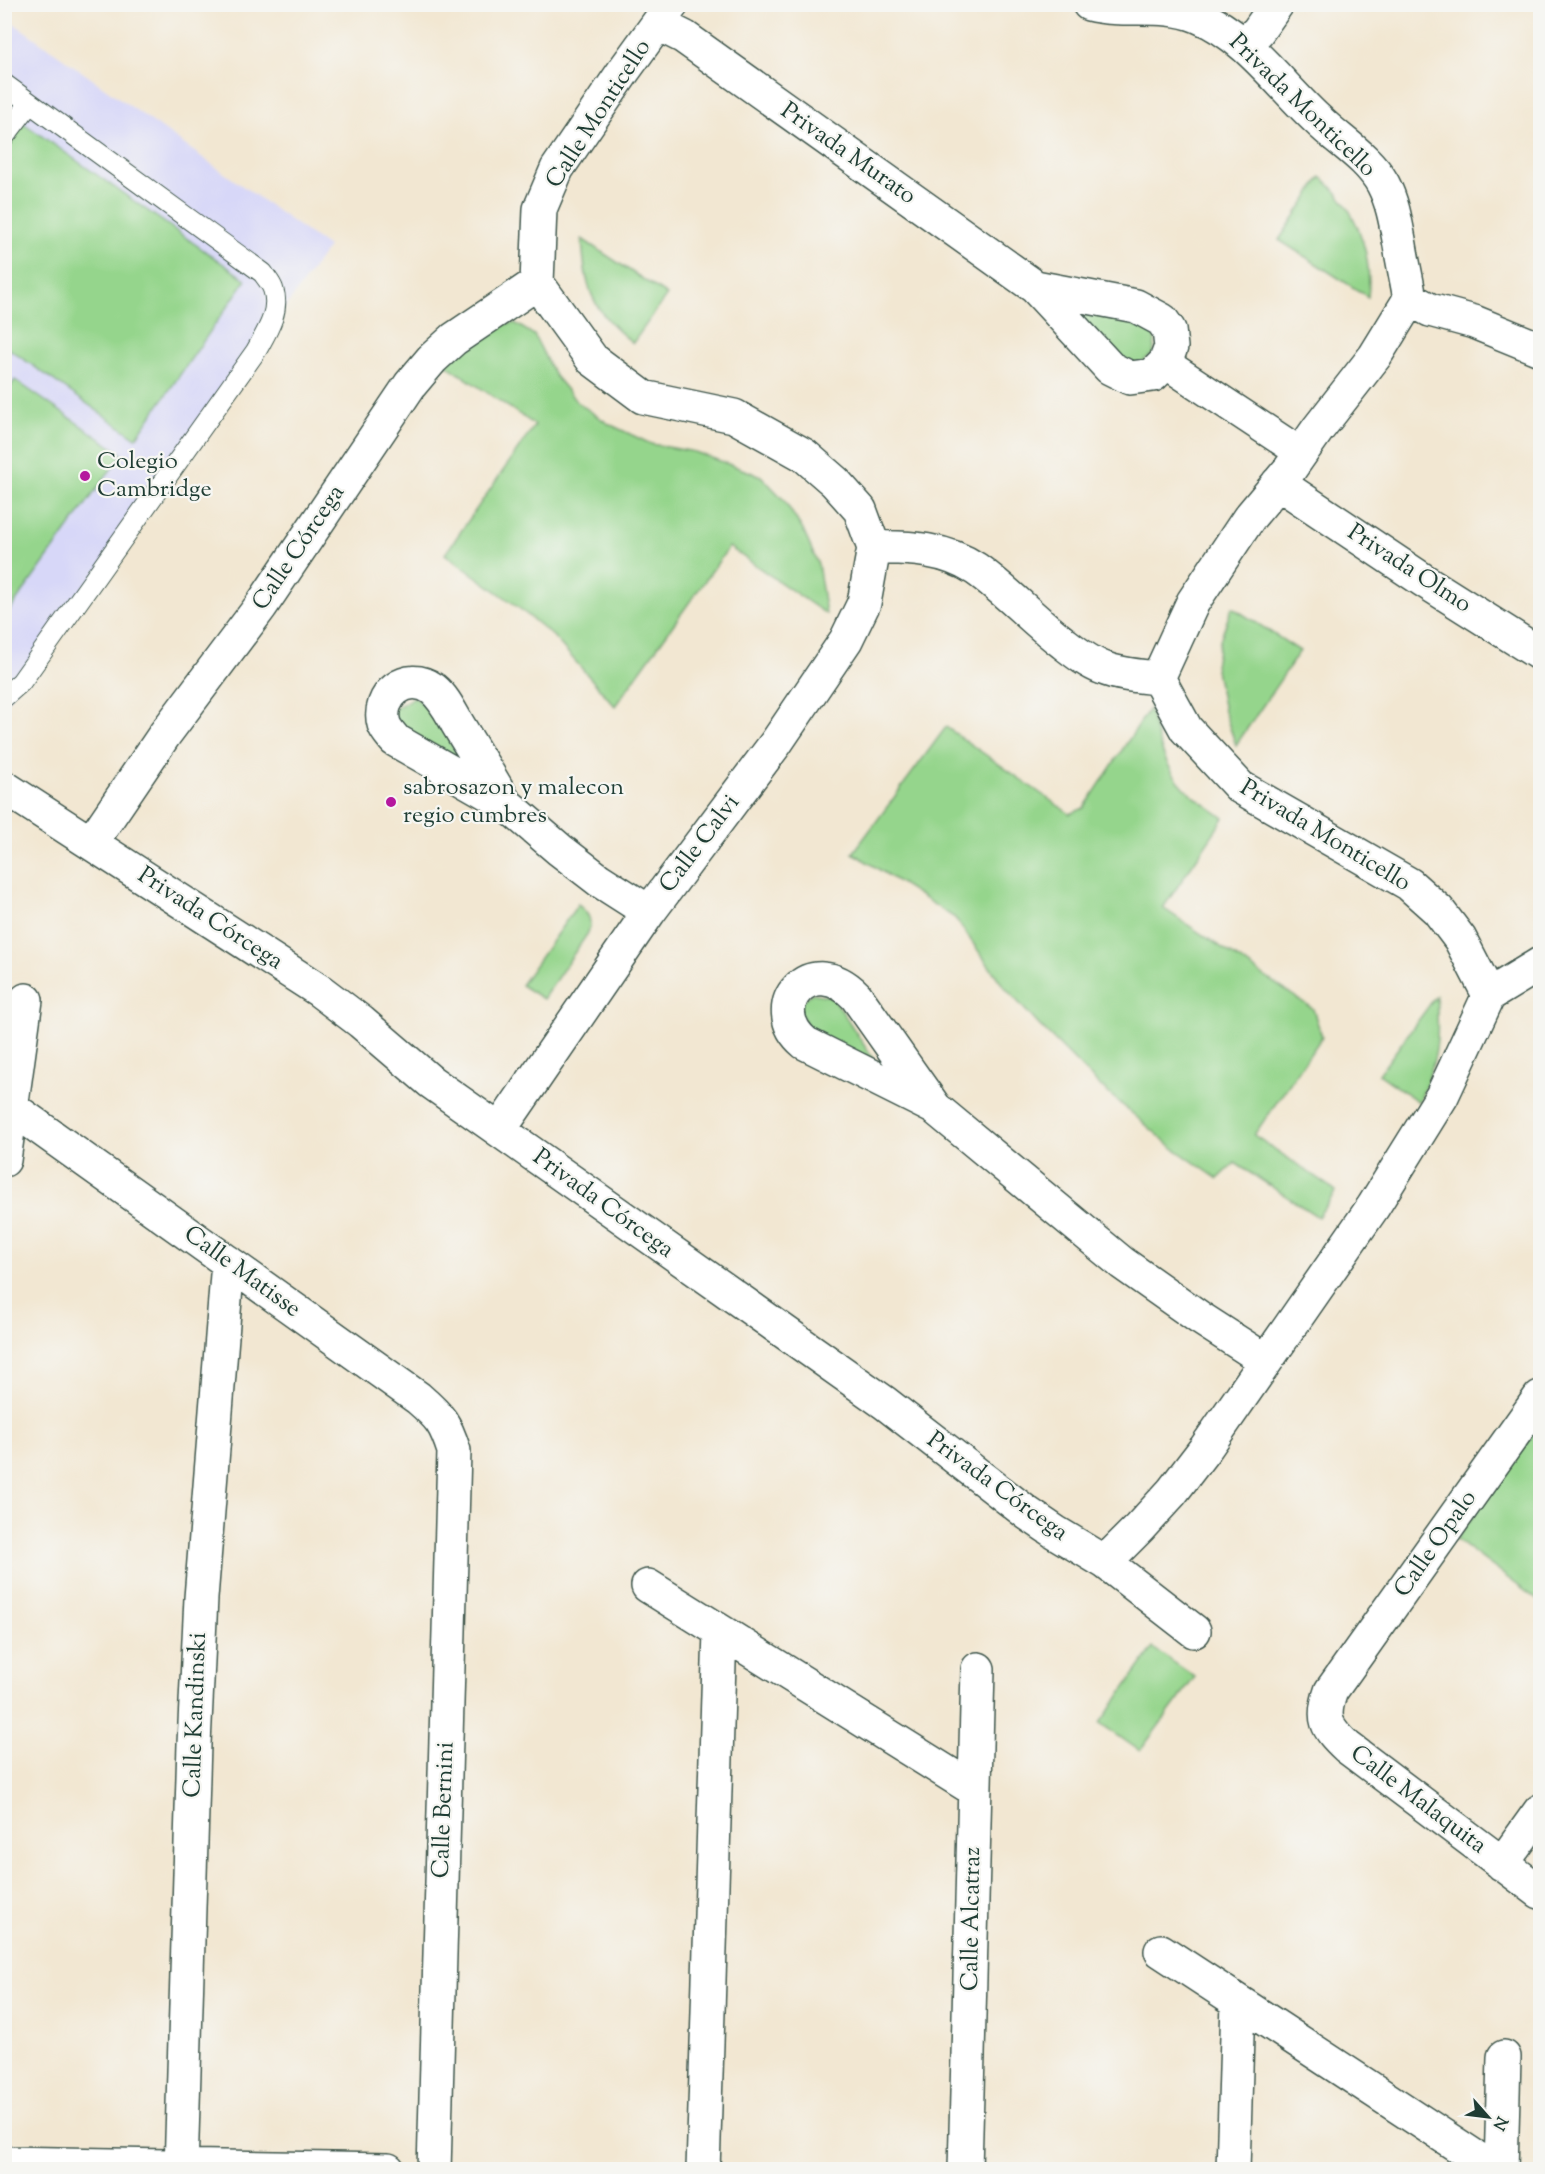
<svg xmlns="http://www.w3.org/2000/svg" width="1545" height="2174" font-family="'Sorts Mill Goudy',serif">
<rect width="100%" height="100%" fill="#f6f6f2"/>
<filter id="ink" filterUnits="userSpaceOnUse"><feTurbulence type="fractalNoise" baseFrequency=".0167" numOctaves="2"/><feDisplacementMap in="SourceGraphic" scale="12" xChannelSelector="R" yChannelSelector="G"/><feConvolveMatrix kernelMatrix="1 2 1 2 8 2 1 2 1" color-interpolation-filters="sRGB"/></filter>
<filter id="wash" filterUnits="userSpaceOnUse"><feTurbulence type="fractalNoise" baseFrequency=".008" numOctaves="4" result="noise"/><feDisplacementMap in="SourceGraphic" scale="24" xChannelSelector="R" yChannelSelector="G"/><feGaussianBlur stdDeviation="1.35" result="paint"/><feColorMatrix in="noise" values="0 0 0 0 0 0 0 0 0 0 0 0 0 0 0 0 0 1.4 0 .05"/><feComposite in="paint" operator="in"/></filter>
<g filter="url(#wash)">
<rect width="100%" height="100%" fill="#f2e7d2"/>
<path fill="#d7d7f8" d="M5,17L328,247L5,705Z"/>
<path fill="#95d58c" stroke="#5a8960" stroke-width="1.5" d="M22,122L246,280L136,438L5,346V147Z
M1321,177C1355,205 1373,253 1368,297L1279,240Z
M582,239L667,295L633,343C592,311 585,290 582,239Z
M1064,307L1133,316L1153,334L1155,341L1153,354L1133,368Z
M515,323L534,335L555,376L577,402L609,424L651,444L695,452L761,476L784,500L803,530L818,564L826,614L729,547L615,706L553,636L514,604L445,554L535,425L445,364L496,325Z
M15,380L122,454L5,617L4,395Z
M1232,607L1300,651L1236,745L1224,711L1215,665L1220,640Z
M414,697C438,710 457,752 467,778L401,739L390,711Z
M1149,709C1157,735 1163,765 1183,786C1194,798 1211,808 1224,818L1163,908L1313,1009L1322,1037L1254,1135L1336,1191L1318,1217L1235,1163L1218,1179L1172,1147L1100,1086L1038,1024L1002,984L955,918L853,853L946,727L1070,814L1084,808Z
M578,904C588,914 593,918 588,933L543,999L521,985Z
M812,993L833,997L875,1062L818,1045L796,1006Z
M1436,996C1440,1043 1437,1060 1419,1102L1379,1074Z
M1540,1424V1602L1456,1539Z
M1153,1648L1195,1677L1140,1751L1100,1723Z"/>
</g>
<g filter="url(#ink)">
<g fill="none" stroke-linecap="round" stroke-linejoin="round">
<g stroke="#3f564c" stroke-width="22">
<path id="service" d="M4,84L30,103L4,137
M4,697L21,682L256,351C266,333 281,311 273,289C271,283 266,278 263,273L30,103"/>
</g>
<g stroke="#3f564c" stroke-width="33">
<path id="pedestrian" d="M1165,363L1301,453"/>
</g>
<g stroke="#3f564c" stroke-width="36">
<path id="minor" d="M672,4L625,69L557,169L540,209L537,283L592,359L643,397L734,416L804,455L835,482L860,510L874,548
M1089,4C1125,13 1164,2 1198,16C1247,36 1280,85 1318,120C1339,141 1368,157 1383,184C1393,203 1396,224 1400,245C1403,264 1407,281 1410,299L1430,310L1474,322L1540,349
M658,24L684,37L1035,287L1136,306L1162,320L1169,330L1171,347L1165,363L1153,375L1130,378L1110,368L1035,287
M1244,45L1258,31L1277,4
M1278,483L1423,580L1540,654
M874,548C909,547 946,549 976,569C1006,590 1031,618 1061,641C1074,651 1087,662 1103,668C1120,675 1139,676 1158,678L1186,729L1240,787L1409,884L1438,910L1460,939L1489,995
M1158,678L1193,602L1249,518L1290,469L1318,429L1375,356L1410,299
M4,787L320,991L361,1022L431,1082L885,1403L1027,1513L1055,1532L1105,1562L1194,1631
M505,803C490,776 473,750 457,723C450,711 444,698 433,689C407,670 376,696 384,724C386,730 391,735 395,740L505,803L560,850L599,880L649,912
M91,843L165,734L261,606L410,385L432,359L454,339L537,283
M12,1108L418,1398C441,1418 445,1423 454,1451L434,2170
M935,1108L856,996C811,950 762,1007 805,1043L935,1108L1122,1263L1200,1318L1265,1360
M500,1129L649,912L776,743L846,640L864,603L874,548
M4,1160L26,1000
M1540,1397L1331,1691C1321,1719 1326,1727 1347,1747L1540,1892
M1105,1562L1139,1528L1172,1492L1205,1449L1373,1207L1442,1096L1489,995L1540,964
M648,1586L975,1790
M1502,1864L1540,1811
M1161,1951L1495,2170
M4,2163L388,2170
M181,2170L194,1744L201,1598L228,1262
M703,2170L720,1631
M965,2170L978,1669
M1233,2170L1238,2002
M1501,2170L1504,2057"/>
</g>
<use href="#service" stroke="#fff" stroke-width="20"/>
<use href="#pedestrian" stroke="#fff" stroke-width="30"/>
<use href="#minor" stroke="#fff" stroke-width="33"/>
</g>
</g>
<g fill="#b5179e" stroke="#f6f6f2" stroke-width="2">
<circle cx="85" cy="476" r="6"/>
<circle cx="391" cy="802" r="6"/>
</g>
<g text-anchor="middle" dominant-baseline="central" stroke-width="4.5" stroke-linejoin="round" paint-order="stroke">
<g font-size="24" fill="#1f3d34" stroke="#f6f6f2">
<text transform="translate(1302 106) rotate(44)">Privada Monticello</text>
<text transform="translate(599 114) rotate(-57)">Calle Monticello</text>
<text transform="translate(848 154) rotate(35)">Privada Murato</text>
<text transform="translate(299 548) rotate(-56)">Calle Córcega</text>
<text transform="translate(1409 569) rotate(33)">Privada Olmo</text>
<text transform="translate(1325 836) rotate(31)">Privada Monticello</text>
<text transform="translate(700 844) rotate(-53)">Calle Calvi</text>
<text transform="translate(210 919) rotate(33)">Privada Córcega</text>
<text transform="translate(603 1204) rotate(36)">Privada Córcega</text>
<text transform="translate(242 1272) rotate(36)">Calle Matisse</text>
<text transform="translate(997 1487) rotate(36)">Privada Córcega</text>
<text transform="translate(1436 1544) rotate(-55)">Calle Opalo</text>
<text transform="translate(196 1715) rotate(-88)">Calle Kandinski</text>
<text transform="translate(1418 1800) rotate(37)">Calle Malaquita</text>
<text transform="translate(444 1810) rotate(-88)">Calle Bernini</text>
<text transform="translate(972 1919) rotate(-89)">Calle Alcatraz</text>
</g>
<g font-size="24" fill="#1f3d34" stroke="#f6f6f2" text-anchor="start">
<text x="97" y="462">Colegio<tspan x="97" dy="28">Cambridge</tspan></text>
<text x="403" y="788">sabrosazon y malecon<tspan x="403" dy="28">regio cumbres</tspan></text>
</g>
</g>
<rect width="1545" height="2174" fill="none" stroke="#f6f6f2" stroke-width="24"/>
<g transform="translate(1488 2117) rotate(118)" stroke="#f6f6f2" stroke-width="4.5" paint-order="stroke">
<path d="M0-4.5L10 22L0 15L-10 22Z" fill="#1f3d34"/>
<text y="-9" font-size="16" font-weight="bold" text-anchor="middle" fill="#1f3d34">N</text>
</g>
</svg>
